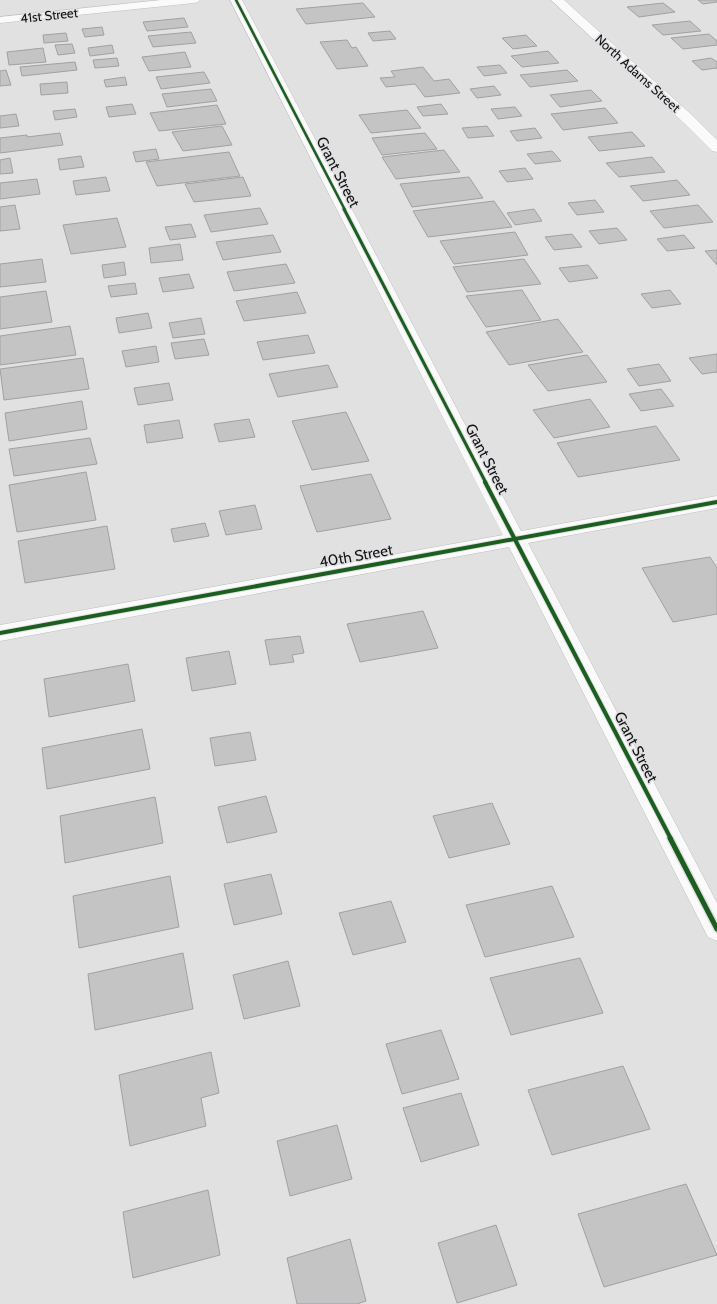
<svg xmlns="http://www.w3.org/2000/svg" width="717" height="1304" font-family="Cabin,sans-serif">
<rect width="100%" height="100%" fill="#e1e1e2"/>
<path fill="#c4c4c5" stroke="#a1a1a2" d="M698,0H717V2L703,4Z
M363,3L375,17L306,24L296,9Z
M663,3L675,12L639,17L627,7Z
M184,18L188,27L147,31L143,22Z
M690,21L701,31L663,35L652,25Z
M102,27L104,35L85,37L82,29Z
M390,31L396,39L373,41L368,33Z
M191,32L196,43L153,47L148,36Z
M66,33L68,41L44,43L43,35Z
M709,34L717,41V45L683,49L671,38Z
M526,35L537,46L513,49L502,38Z
M347,40L352,48L356,47L368,66L337,69L320,42Z
M72,44L75,53L58,55L55,45Z
M112,45L114,53L90,56L88,48Z
M43,48L46,62L9,65L7,52Z
M548,51L559,63L522,67L511,56Z
M185,52L191,67L149,71L142,57Z
M117,58L119,66L95,68L93,60Z
M711,58L717,62V68L702,70L692,61Z
M75,62L77,70L22,76L20,67Z
M500,65L507,73L484,76L477,67Z
M423,67L434,81L449,79L460,93L425,97L415,84L386,87L380,78L395,77L391,71Z
M6,70L11,85L0,86V71Z
M567,70L578,81L530,87L520,75Z
M204,72L210,83L161,89L156,77Z
M125,77L127,85L106,87L104,80Z
M67,82L68,93L41,95L40,84Z
M494,86L501,95L477,98L470,89Z
M211,89L217,101L167,107L162,94Z
M591,90L602,101L560,107L550,95Z
M132,104L136,114L109,117L106,107Z
M441,104L448,114L423,116L417,107Z
M217,105L226,124L159,131L150,113Z
M515,107L522,116L498,119L491,109Z
M605,108L618,123L563,130L551,114Z
M75,109L77,117L55,120L53,111Z
M407,110L421,128L371,133L359,115Z
M16,114L19,126L0,128V116Z
M222,126L232,145L183,151L172,132Z
M487,126L494,136L468,138L462,128Z
M535,128L542,138L517,141L510,131Z
M632,132L645,146L599,151L588,137Z
M60,133L63,145L0,153V138L27,135V137Z
M425,133L437,149L382,155L372,138Z
M156,149L159,159L136,162L133,152Z
M444,150L460,172L396,179L382,157Z
M552,151L561,161L535,164L527,154Z
M229,152L240,176L157,186L146,162Z
M81,156L84,167L60,170L58,159Z
M652,157L665,172L619,177L606,163Z
M10,158L13,173L0,174V160Z
M525,168L533,179L507,182L499,171Z
M106,177L110,191L76,195L73,181Z
M243,177L251,196L194,202L185,184Z
M469,177L483,198L412,207L400,184Z
M37,179L40,194L0,199V183Z
M677,180L690,195L643,201L630,186Z
M595,200L604,212L577,215L568,203Z
M494,201L512,227L428,237L413,211Z
M15,205L20,229L0,231V207Z
M698,205L713,222L664,228L650,211Z
M260,208L268,224L211,232L204,215Z
M534,209L542,221L515,225L507,213Z
M117,218L126,247L71,254L63,225Z
M191,224L196,237L170,240L165,227Z
M617,228L627,240L599,244L589,231Z
M515,232L528,255L454,264L440,241Z
M572,234L582,247L554,250L545,237Z
M273,235L281,252L223,260L216,242Z
M684,235L695,248L667,251L657,239Z
M180,244L183,260L151,263L149,248Z
M717,250V265L705,251Z
M42,259L46,282L0,287V264Z
M524,259L541,284L467,292L453,267Z
M124,262L126,275L104,278L102,265Z
M286,264L295,283L234,291L227,272Z
M588,265L598,278L569,282L559,268Z
M189,274L194,288L163,292L159,278Z
M135,283L137,294L111,297L108,286Z
M522,290L541,320L486,327L466,296Z
M670,290L681,304L652,308L641,294Z
M46,291L52,322L0,329V297Z
M297,292L306,313L244,321L236,301Z
M148,313L152,328L119,333L116,318Z
M201,318L205,334L173,338L169,323Z
M558,319L583,352L509,365L486,332Z
M70,326L76,355L0,365V336Z
M308,335L315,353L263,360L257,342Z
M204,339L209,355L175,359L171,343Z
M156,346L159,362L126,367L122,351Z
M717,354V372L702,374L689,358Z
M587,355L607,382L548,391L528,365Z
M83,358L89,389L4,400L0,369Z
M659,364L671,381L639,386L627,369Z
M328,365L338,387L278,397L269,374Z
M169,383L173,400L138,405L134,388Z
M661,389L674,406L641,411L629,394Z
M590,399L610,427L554,438L533,410Z
M82,401L87,429L9,441L5,413Z
M346,412L369,461L312,470L292,421Z
M249,419L255,437L219,442L214,424Z
M179,420L183,438L147,443L144,425Z
M656,426L680,460L578,477L557,443Z
M90,438L97,464L14,476L9,449Z
M86,472L96,520L17,532L9,485Z
M371,474L391,519L317,532L300,486Z
M255,505L262,529L226,535L219,511Z
M205,523L209,536L174,542L171,529Z
M107,526L115,569L25,583L18,541Z
M710,557L717,568V614L673,622L642,568Z
M423,611L438,648L360,662L347,624Z
M300,636L304,653L292,655L294,662L270,665L265,640Z
M229,651L236,684L192,691L186,658Z
M128,664L135,701L49,717L44,679Z
M142,729L150,769L47,789L42,748Z
M250,732L256,760L215,766L210,738Z
M266,796L277,832L227,843L218,807Z
M155,797L163,843L65,863L60,816Z
M492,803L510,844L449,858L433,816Z
M271,874L282,914L234,925L224,884Z
M170,876L179,927L79,948L73,896Z
M552,886L574,937L485,957L466,905Z
M391,901L406,942L353,955L339,913Z
M183,953L193,1009L95,1030L88,974Z
M580,958L603,1013L511,1035L490,978Z
M288,961L300,1006L244,1019L233,975Z
M441,1030L459,1079L402,1094L386,1044Z
M211,1052L219,1093L201,1098L206,1126L130,1146L119,1075Z
M623,1066L650,1129L552,1155L528,1090Z
M461,1093L479,1145L421,1162L403,1108Z
M337,1125L352,1179L290,1196L277,1141Z
M686,1184L717,1255L604,1287L578,1214Z
M208,1190L220,1255L133,1278L123,1212Z
M496,1225L517,1285L457,1303L438,1243Z
M350,1239L366,1301L357,1304H297L287,1258Z"/>
<g fill="none" stroke-linecap="round" stroke-linejoin="round">
<g stroke="#bfbebf" stroke-width="1">
<path id="street" d="M161,0H200L198,2L194,3L0,23V17Z
M230,0H242L521,531L717,496V508L528,543L717,903V941L708,937L509,547L0,641V625L503,535Z
M551,0H564L693,116L717,140V152L712,151L683,122Z"/>
</g>
<use href="#street" fill="#fafafb" fill-rule="evenodd"/>
<g stroke="#e1e0e3" stroke-width="4">
<path id="cycleway-far3" d="M236,0L345,210"/>
</g>
<g stroke="#e1e0e3" stroke-width="5">
<path id="cycleway-far2" d="M344,209L486,483"/>
</g>
<g stroke="#e1e0e3" stroke-width="6">
<path id="cycleway-far1" d="M485,482L671,839
M0,633L717,502"/>
</g>
<g stroke="#e1e0e3" stroke-width="8">
<path id="cycleway" d="M670,838L717,929"/>
</g>
<use href="#cycleway-far3" stroke="#1b5e20" stroke-width="2.5"/>
<use href="#cycleway-far2" stroke="#1b5e20" stroke-width="3"/>
<use href="#cycleway-far1" stroke="#1b5e20" stroke-width="4"/>
<use href="#cycleway" stroke="#1b5e20" stroke-width="5"/>
</g>
<g text-anchor="middle" dominant-baseline="central" stroke-width="3" stroke-linejoin="round" paint-order="stroke">
<g font-size="13" fill="#121213" stroke="#e1e0e3">
<text transform="translate(49 15) rotate(-6)">41st Street</text>
<text transform="translate(638 73) rotate(42)">North Adams Street</text>
</g>
<g font-size="15" fill="#121213" stroke="#e1e0e3">
<text transform="translate(338 172) rotate(63)">Grant Street</text>
<text transform="translate(487 459) rotate(63)">Grant Street</text>
<text transform="translate(356 556) rotate(-10)">40th Street</text>
<text transform="translate(636 747) rotate(63)">Grant Street</text>
</g>
</g>
</svg>
